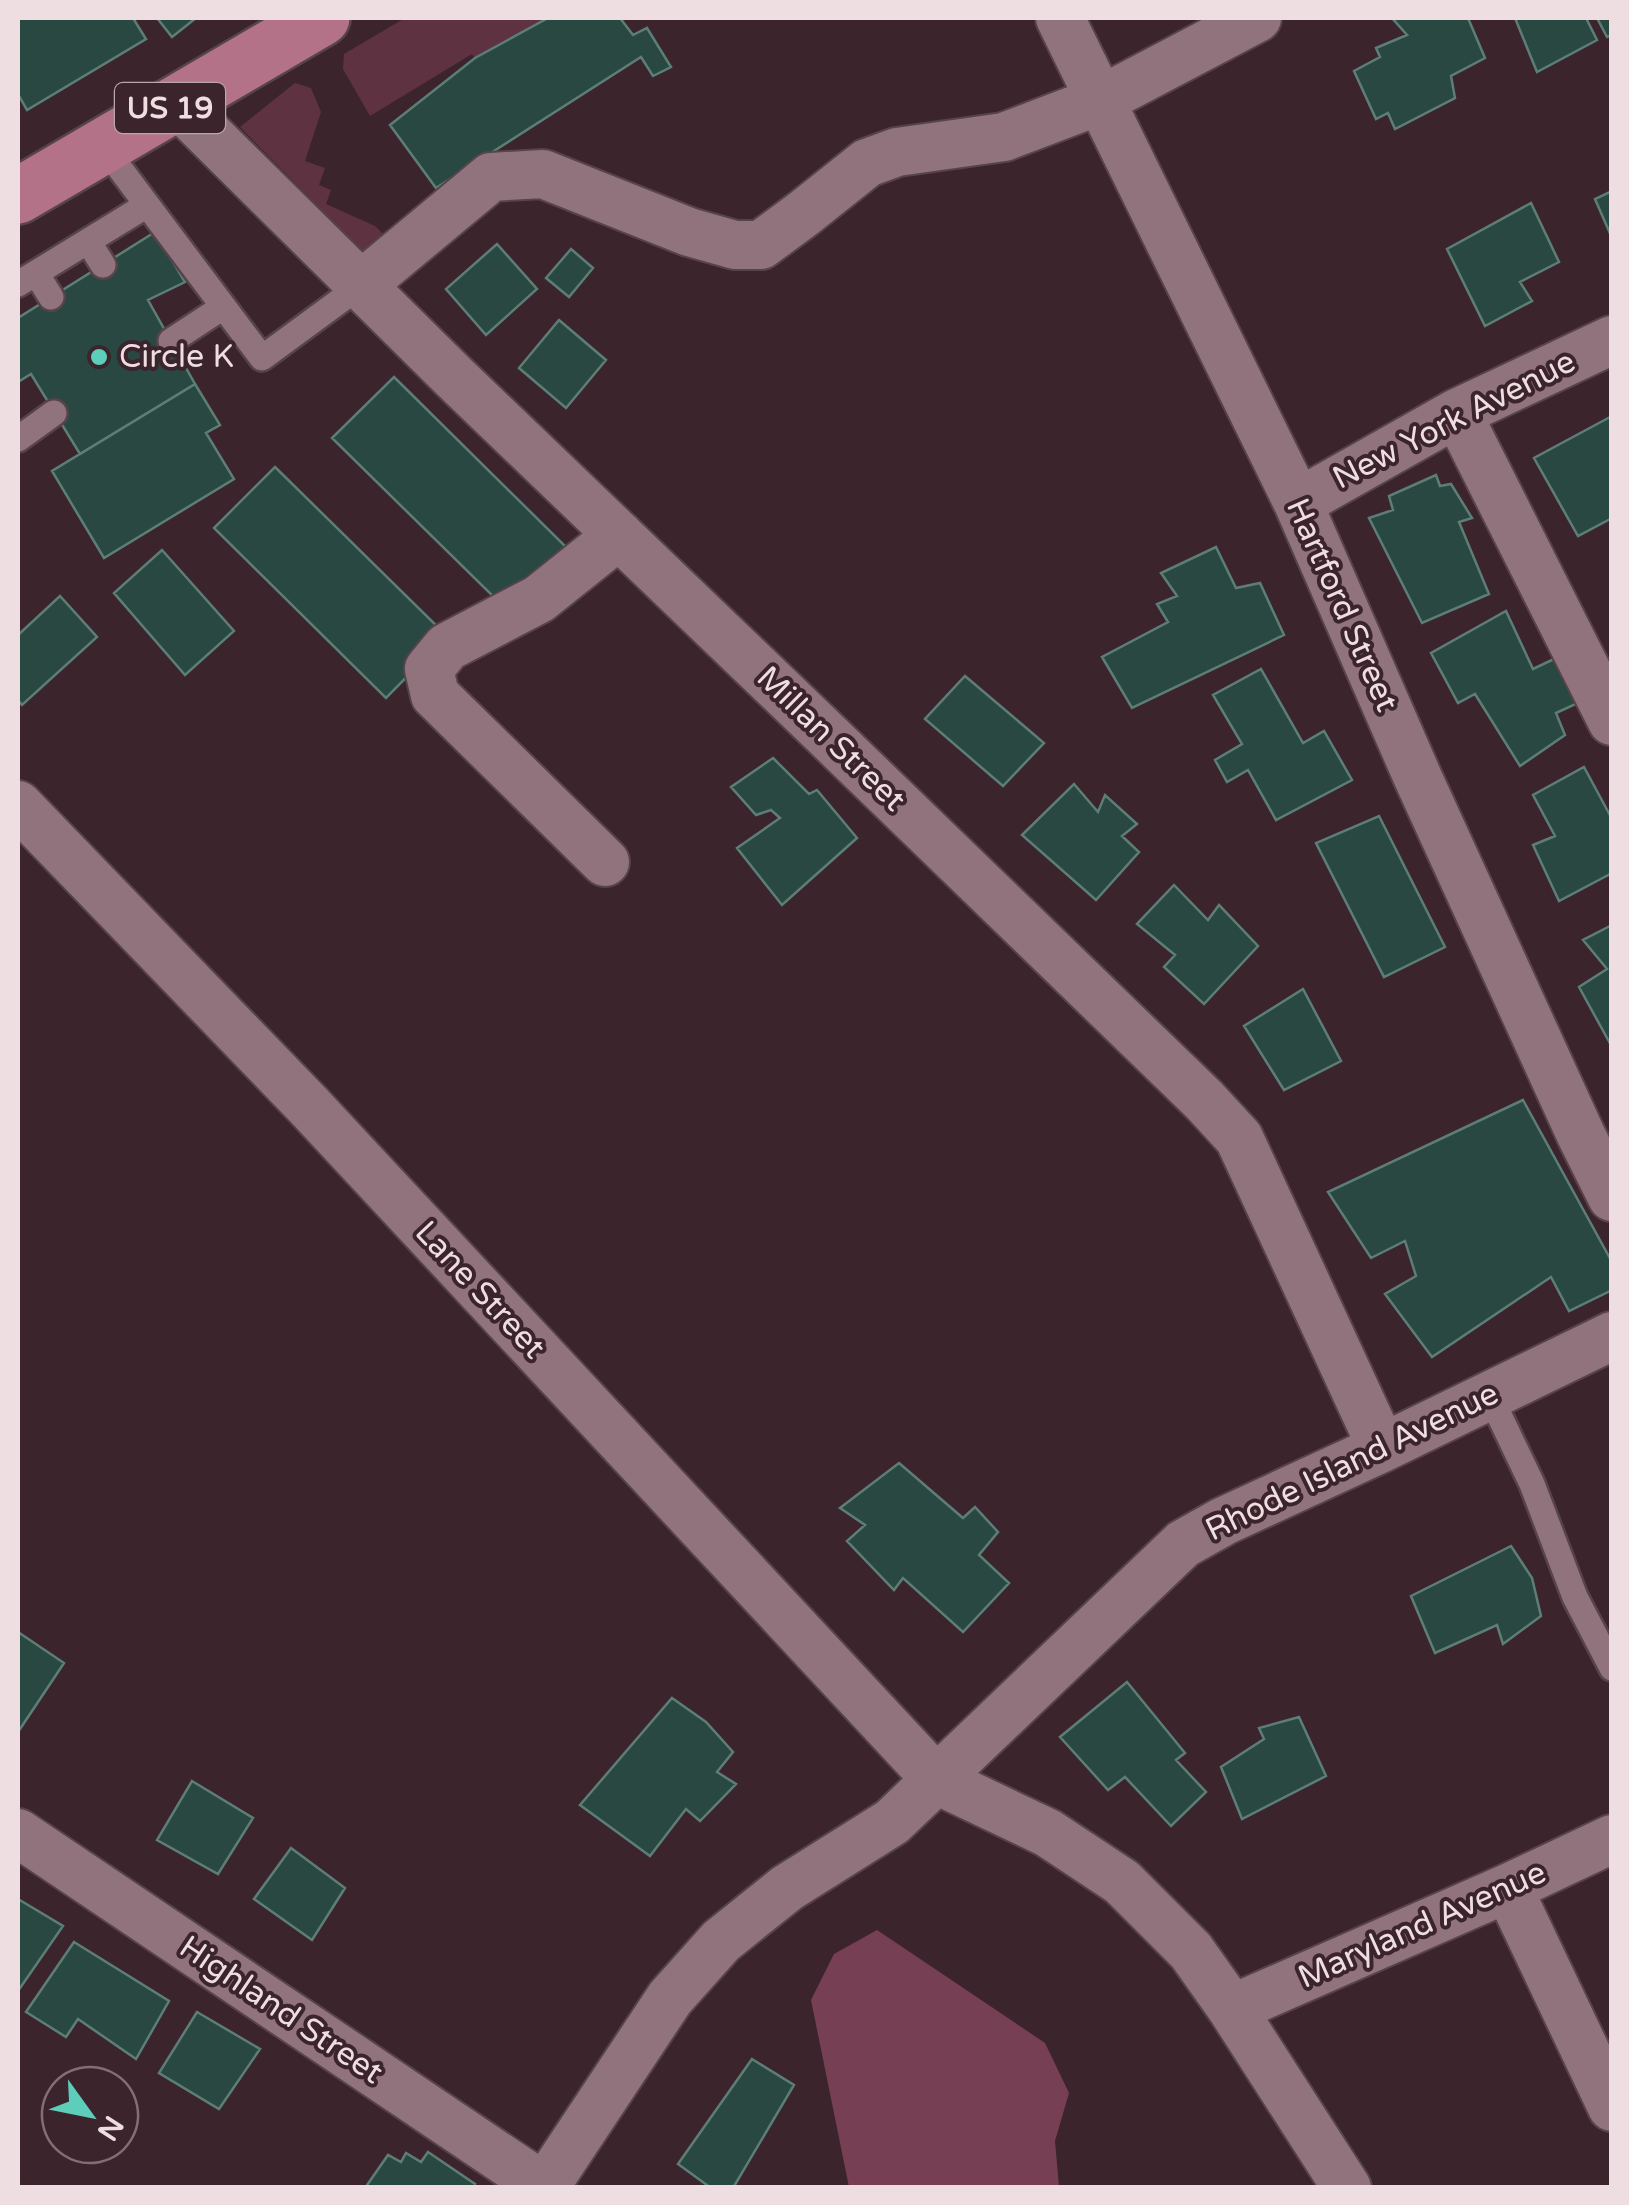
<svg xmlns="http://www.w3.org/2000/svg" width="1629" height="2205" font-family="'Varela Round',sans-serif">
<rect width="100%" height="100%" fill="#3c242c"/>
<path fill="#5e3241" d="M405,18H548L475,58L472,54L370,116L343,69L344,54Z
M295,83L311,88L321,112L305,161L325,168L319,185L331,190L326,204L375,226L383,234L382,245L371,253L362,251L240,127Z"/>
<path fill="#773f53" d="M877,1930L1045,2043L1069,2093L1055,2141L1059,2187H849L811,2000L834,1954Z"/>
<path fill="#294842" stroke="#5d7e76" stroke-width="2.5" d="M18,18H133L146,39L27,110L18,94Z
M157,18H196L172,37Z
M548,18H620L633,35L647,28L671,67L653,76L641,57L436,188L390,125L475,58Z
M1392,18H1468L1485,58L1451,76L1455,98L1395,129L1388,113L1376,119L1354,71L1380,57L1376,48L1407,35Z
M1515,18H1586L1597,40L1537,72Z
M1597,18H1612V35L1607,37Z
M1612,191V238L1595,199Z
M1531,203L1559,262L1520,282L1532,301L1485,326L1447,249Z
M155,232L185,282L148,300L195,384L80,454L31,374L18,382V318Z
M497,244L537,289L486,335L446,289Z
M571,249L593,268L569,297L546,278Z
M559,320L606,360L566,408L519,368Z
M394,377L565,546L505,608L332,438Z
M195,384L220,425L206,433L234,479L104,558L52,471Z
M1612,416V518L1578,536L1534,458Z
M275,467L447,636L386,698L214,528Z
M1436,475L1440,486L1451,484L1472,518L1459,522L1489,594L1422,623L1369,518L1393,510L1389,496Z
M1216,547L1236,588L1260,583L1284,635L1132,708L1102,657L1168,622L1157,604L1177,596L1161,573Z
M162,550L234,631L185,675L114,593Z
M60,596L97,637L22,705L18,700V635Z
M1506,611L1533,669L1554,659L1578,703L1556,713L1565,735L1520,766L1475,694L1458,703L1431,653Z
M1261,669L1303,743L1324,731L1352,780L1276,820L1248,770L1227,782L1215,760L1242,744L1213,695Z
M965,676L1044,743L1003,786L925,719Z
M773,758L809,794L817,790L857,838L782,905L737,848L780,818L771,810L756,815L731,787Z
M1584,767L1612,819V873L1559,901L1533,845L1555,836L1533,795Z
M1074,784L1098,812L1105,795L1137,824L1122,836L1139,852L1096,900L1022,835Z
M1379,816L1445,947L1384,977L1316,843Z
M1174,885L1208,920L1219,905L1258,946L1204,1004L1164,967L1175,955L1137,924Z
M1612,925V1047L1579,987L1607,969L1583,940Z
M1303,989L1341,1061L1284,1090L1244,1026Z
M1523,1100L1612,1262V1290L1569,1311L1551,1277L1432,1357L1385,1294L1416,1276L1405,1241L1371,1258L1328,1192Z
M899,1463L963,1518L975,1507L998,1532L979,1555L1009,1583L963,1632L903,1578L894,1590L847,1541L865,1525L840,1508Z
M1511,1546L1532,1578L1541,1616L1503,1644L1497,1625L1435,1653L1411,1596Z
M18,1632L64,1663L18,1732Z
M1127,1682L1185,1753L1176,1760L1206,1792L1171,1826L1125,1777L1108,1790L1060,1737Z
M672,1698L706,1722L733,1752L717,1772L736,1784L700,1821L686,1809L650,1856L580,1805Z
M1299,1717L1326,1776L1242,1819L1221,1767L1264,1739L1259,1728Z
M192,1781L253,1818L218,1874L157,1840Z
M291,1848L345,1888L312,1940L254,1899Z
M18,1899L63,1926L18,1991Z
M74,1942L169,2001L136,2059L78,2019L66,2037L26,2012Z
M197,2012L260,2049L219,2109L159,2073Z
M752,2059L794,2085L733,2188H711L678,2164Z
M428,2152L475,2184L473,2188H365L388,2155L401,2162L406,2153L421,2162Z"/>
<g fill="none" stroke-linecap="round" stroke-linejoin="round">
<g stroke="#57434a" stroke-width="30">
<path id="lane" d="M103,146L262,358L360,286
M88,241L103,265
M36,273L51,297
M18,284L147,205
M171,341L223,307
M18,439L54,413
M1490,1396L1532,1484L1575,1597L1612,1668"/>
</g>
<g stroke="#57434a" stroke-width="52">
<path id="street" d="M1060,18L1298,503L1418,778L1581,1135L1612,1197
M177,103L453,376L826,734L1204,1100L1239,1138L1382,1448
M360,286L491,177L543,174L689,232L735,245H761L803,214L867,163L897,152L1004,137L1101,100L1257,18
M1457,413L1612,721
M1298,503L1457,413L1612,340
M18,805L309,1106L937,1780L1048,1833L1122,1882L1191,1951L1232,2009L1347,2188
M605,862L435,695L429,669L447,647L539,599L619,535
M18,1833L544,2187
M1508,1888L1612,2107
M1232,2009L1508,1888L1612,1839
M544,2188L670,1998L721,1941L787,1888L892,1822L1183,1544L1224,1521L1382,1448L1612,1336"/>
</g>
<g stroke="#57434a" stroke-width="60">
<path id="primary" d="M18,196L322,18"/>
</g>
<use href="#lane" stroke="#91737d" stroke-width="25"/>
<use href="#street" stroke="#91737d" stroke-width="48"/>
<use href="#primary" stroke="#b37288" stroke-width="55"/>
</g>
<circle fill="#5dceb9" stroke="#3c242c" stroke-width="4" cx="99" cy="357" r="10"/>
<g text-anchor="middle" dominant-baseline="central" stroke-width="8" stroke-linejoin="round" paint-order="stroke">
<rect fill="#3c242c" stroke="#b9a6ab" stroke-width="2.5" x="115" y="83" width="110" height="50" rx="8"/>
<g font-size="30" font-weight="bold" fill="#eedee2">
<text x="170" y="108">US 19</text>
</g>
<g font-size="32" fill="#eedee2" stroke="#3c242c" text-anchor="start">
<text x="119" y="357">Circle K</text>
</g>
<g font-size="32" fill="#eedee2" stroke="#3c242c">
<text transform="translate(1454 420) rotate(-27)">New York Avenue</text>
<text transform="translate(1342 605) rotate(66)">Hartford Street</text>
<text transform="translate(831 739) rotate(44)">Millan Street</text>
<text transform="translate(480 1290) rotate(47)">Lane Street</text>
<text transform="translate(1352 1462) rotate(-26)">Rhode Island Avenue</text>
<text transform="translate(1422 1925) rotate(-24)">Maryland Avenue</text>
<text transform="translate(281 2010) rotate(34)">Highland Street</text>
</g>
</g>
<rect width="1629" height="2205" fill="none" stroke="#eedee2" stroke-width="40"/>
<g transform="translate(90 2115) rotate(123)"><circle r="48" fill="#3c242c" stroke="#836e75" stroke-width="2.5"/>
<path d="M0-8L18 38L0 25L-18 38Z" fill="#5dceb9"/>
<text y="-15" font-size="28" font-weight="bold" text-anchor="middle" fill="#eedee2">N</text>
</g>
</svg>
